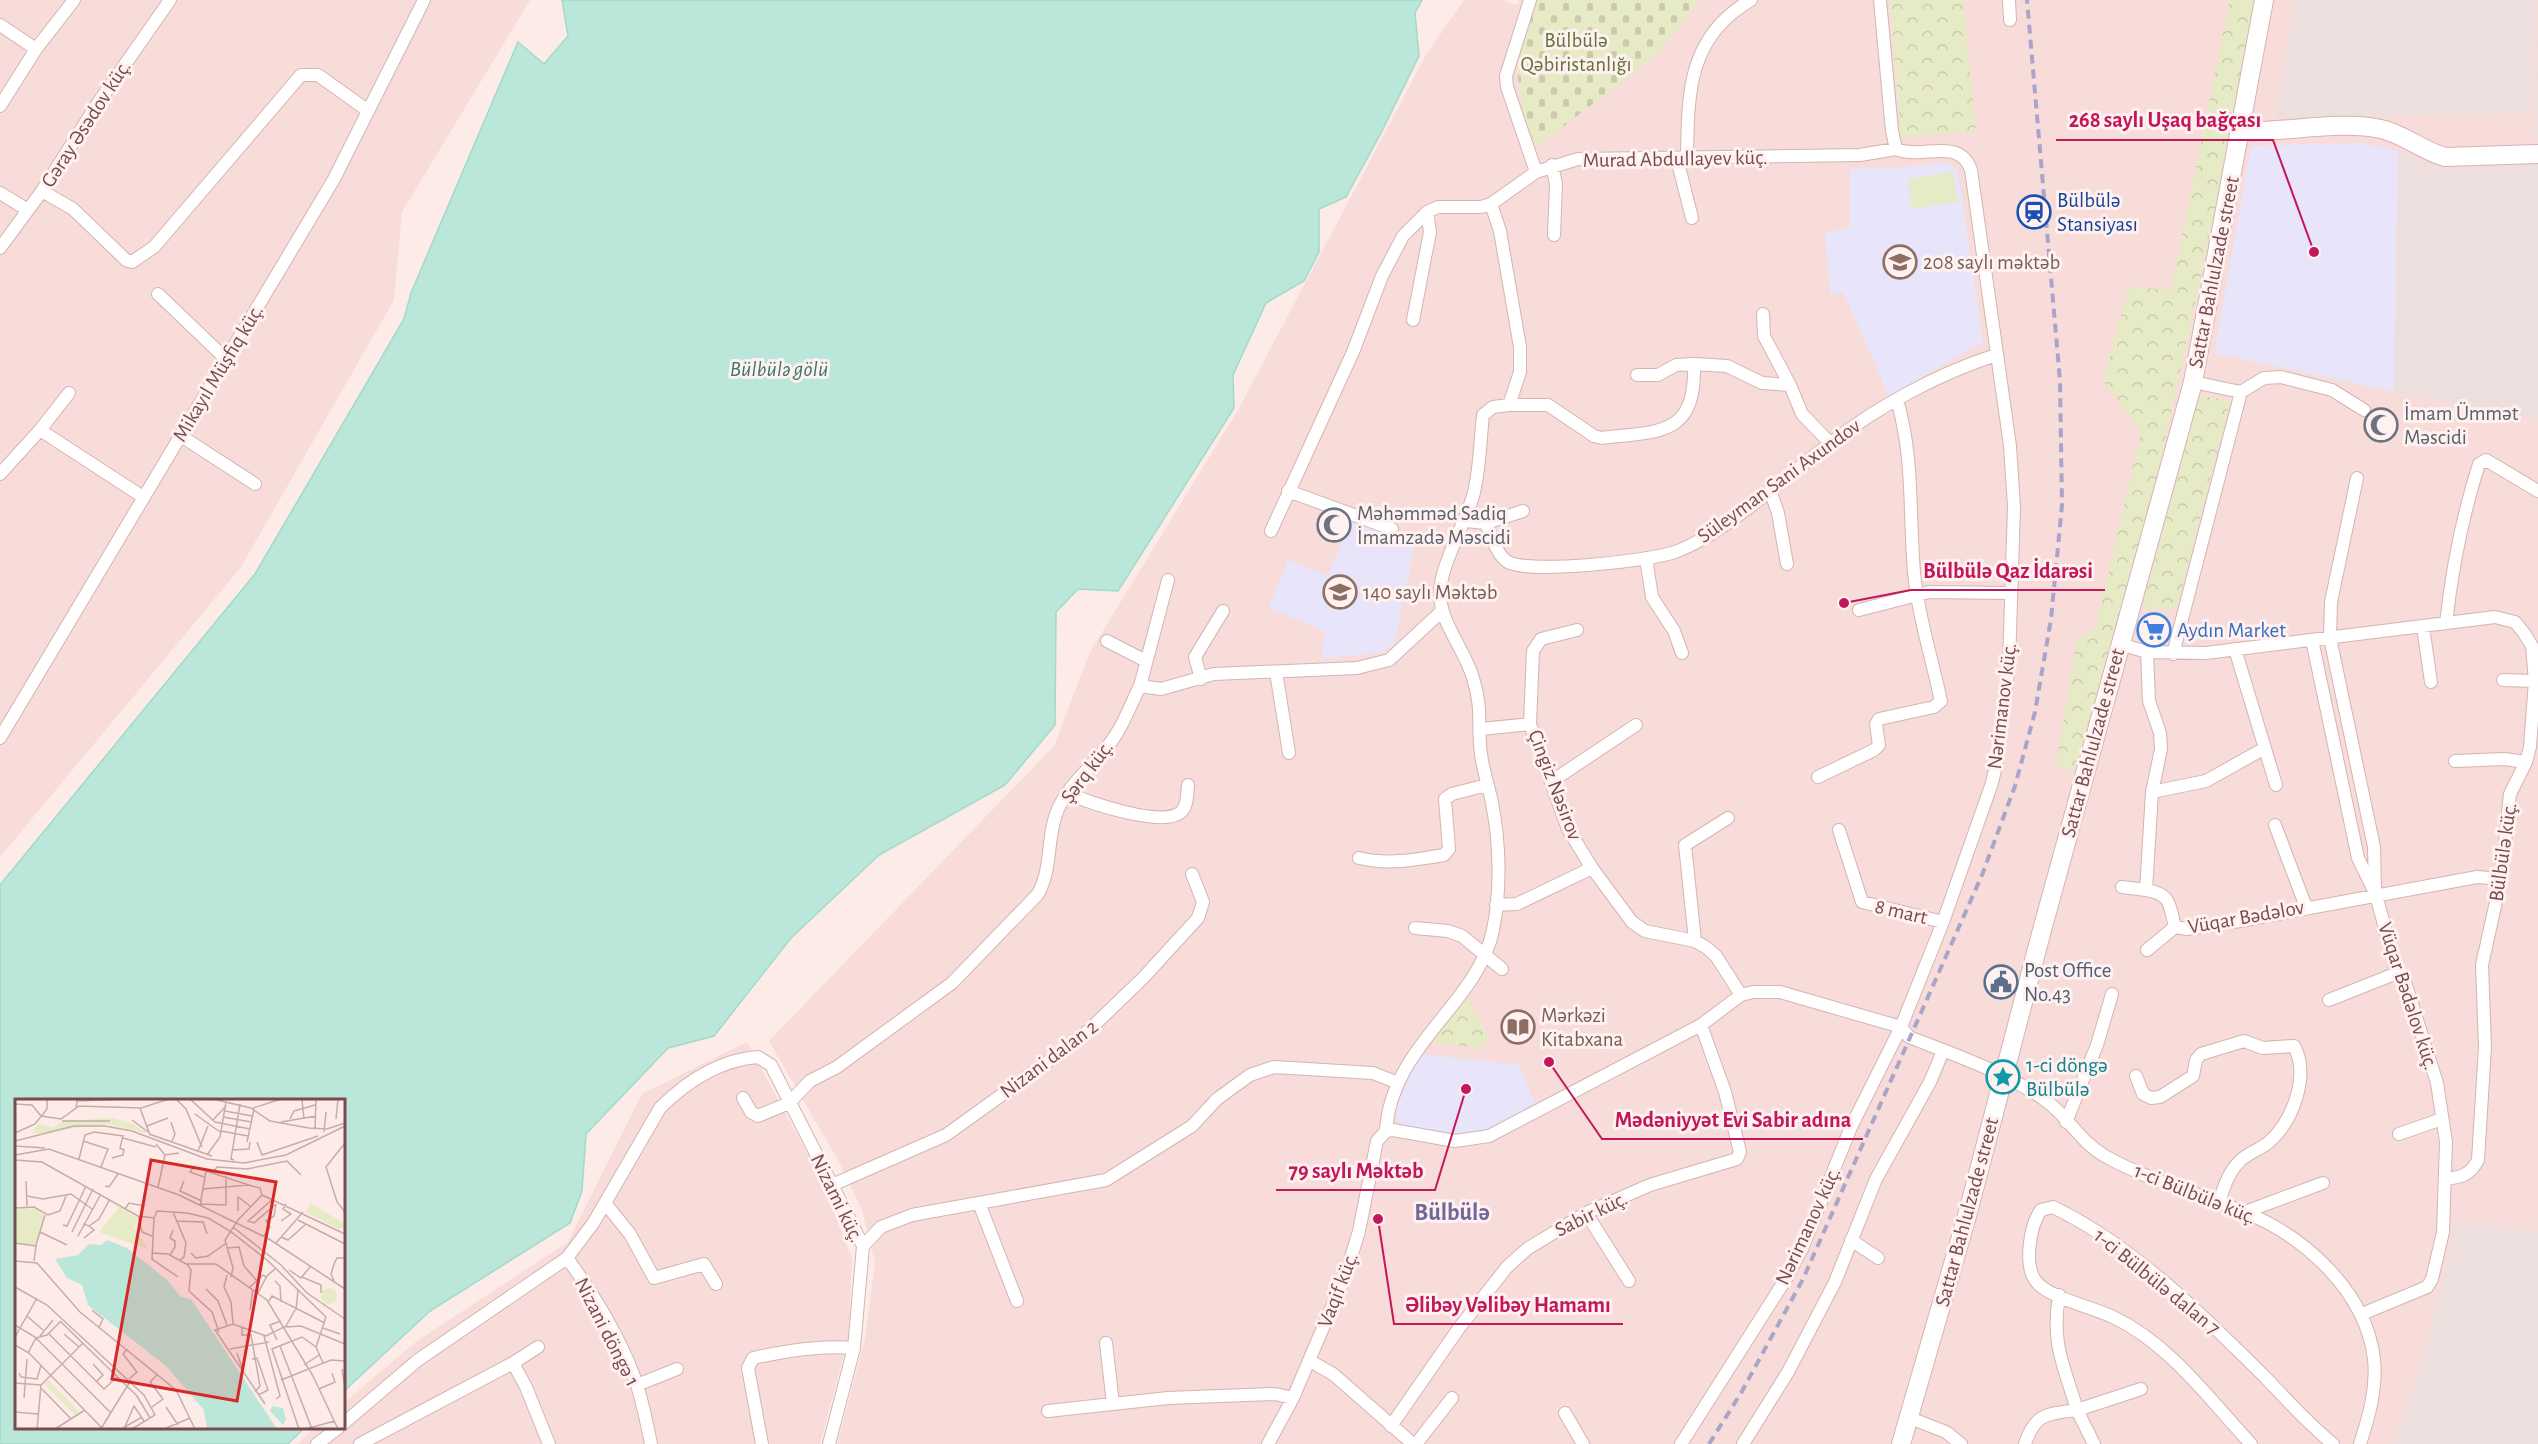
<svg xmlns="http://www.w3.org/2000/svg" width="2538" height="1444" font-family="'Alegreya Sans',sans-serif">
<defs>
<pattern id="forest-crowns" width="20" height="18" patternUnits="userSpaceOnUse" patternTransform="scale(1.5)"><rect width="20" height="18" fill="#e6ebc6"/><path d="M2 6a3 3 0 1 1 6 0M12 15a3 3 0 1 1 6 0" fill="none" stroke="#c9cbac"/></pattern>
<pattern id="cemetery-stones" width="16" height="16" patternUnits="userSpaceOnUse" patternTransform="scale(1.5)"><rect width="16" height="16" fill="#e6ebc6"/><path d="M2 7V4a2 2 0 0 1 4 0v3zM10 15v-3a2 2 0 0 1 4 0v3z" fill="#c9cbac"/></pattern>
</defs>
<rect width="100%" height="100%" fill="#fdebe8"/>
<path fill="#f7dcd9" d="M0,0H530L402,212L394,300L241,567L0,857Z
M1464,0H1501L1518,5L1519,0H2538V1444H837L865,1339L875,1262L862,1210L839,1162L769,1041L1054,746L1090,652L1238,410L1426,55Z
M747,1042L821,1179L852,1259L849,1336L820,1444H297L315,1428H344V1403L417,1341L568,1242L642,1094Z"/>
<path fill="#ecdfde" d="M2295,0H2535L2531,113L2275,119Z
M2538,20V140H2534Z
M2398,151L2438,168L2538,163V419L2394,392Z
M2458,1220L2538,1232V1444H2393L2417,1383Z"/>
<path fill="#e8e4fa" d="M2362,143L2398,151L2394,392L2214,353L2251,146Z
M1944,162L1958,170L1983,342L1889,396L1843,292L1830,295L1825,233L1850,228V169L1898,168Z
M1351,520L1415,545L1394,645L1383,652L1321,659L1325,632L1269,607L1288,560L1328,576Z
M1423,1054L1519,1065L1535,1104L1485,1131L1467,1135L1400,1125L1395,1113L1409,1074Z"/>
<path fill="url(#forest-crowns)" d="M1890,0H1963L1976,131L1901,137Z
M2230,0H2257L2227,154L2157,479L2075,771L2056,766L2077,639L2095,630L2141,433L2103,380L2129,287L2171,290Z
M2199,395L2230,401L2177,608L2142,610Z
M1465,993L1488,1036L1483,1048L1430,1042Z"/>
<path fill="url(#cemetery-stones)" d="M1533,0H1700L1656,56L1536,147L1524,117L1517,72Z"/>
<path fill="#e6ebc6" d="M1953,172L1958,202L1912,209L1908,179Z"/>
<path fill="#bbe7da" stroke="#a1dac9" stroke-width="1.5" d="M562,0H1422L1415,13L1419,56L1380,135L1346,197L1319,209V252L1304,281L1266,303L1233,375L1234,408L1118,591L1078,589L1056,612L1055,725L1005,785L879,855L791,938L714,1036L668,1048L586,1134L582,1191L570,1223L430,1311L344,1391V1100H16V1428H304L288,1444H0V885L255,574L404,319L411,293L518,42L544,64L568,36Z"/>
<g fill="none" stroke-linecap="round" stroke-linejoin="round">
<g stroke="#d4b4b4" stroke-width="14">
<path id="street" d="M1530,0L1506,76L1507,87L1536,172
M2009,0L2010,20
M0,25L36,49
M0,106L36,49L74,0
M1677,159L1692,218
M1687,159C1688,94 1687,37 1751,0
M1552,165L1556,184L1554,235
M42,191L73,209L126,260L132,262L154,247L301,75H318L367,110
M0,193L28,210
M0,248L42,191L98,103L170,0
M158,294L227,360
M1763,314L1764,336L1790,385L1802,414L1830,443
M1413,320L1430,232L1427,212
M1637,375H1658L1676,365L1694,364
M2193,382L2241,392
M1509,405H1548L1594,436L1602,438C1661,431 1696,436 1694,364L1727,366L1762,383L1790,385
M40,430L69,393
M181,436L255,484
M0,474L40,430L143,497
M2357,478L2331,602L2330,638L2374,847L2375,888
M1770,490L1778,513L1787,564
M1288,491L1392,529
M1466,521L1486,523C1491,535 1497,556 1508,562C1530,574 1650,561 1675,552C1724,534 1785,477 1828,445C1877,407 1937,374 1996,355
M1486,523L1523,511
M1271,531L1353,352L1382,276L1403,236L1427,212L1438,207H1481L1491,204L1536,172L1578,159L1860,155L1896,149
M1646,558L1652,597L1674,631L1682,653
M1859,610L1929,592L2011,593
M2446,623C2452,569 2462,517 2479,464L2486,460L2538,491
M2423,627L2431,682
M1577,630L1541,639L1533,651L1530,724L1568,829L1592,868L1632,922L1645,931L1695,941L1707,948L1716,956L1741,995
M2312,640L2358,858L2376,895L2397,973L2405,982L2437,1083L2446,1142L2443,1232L2432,1279L2427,1287L2362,1314
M1107,641L1146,661
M2120,644L2147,652L2206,653L2495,617L2515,622L2524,633L2532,646L2535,681L2530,747L2526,762L2510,794L2501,879L2482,965L2485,1047L2478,1160C2470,1175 2462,1177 2446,1179
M2235,649L2276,785
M2147,652L2149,701L2160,733L2161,749L2152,792L2146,890C2172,894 2169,905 2175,927L2187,929L2240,921L2477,877L2501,879
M2173,654L2241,392L2264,378L2281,377L2332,390L2364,410
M1276,672L1289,753
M1201,679L1195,657L1223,611
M2503,680L2535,681
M1140,686L1168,580
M1481,729L1530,724
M0,738L334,179L424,0
M2455,761L2504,759L2526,762
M1818,777L1874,750L1879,745L1876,724L1879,719L1934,707L1941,701C1932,659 1918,615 1914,572C1909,514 1914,457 1897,400
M1552,781L1636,725
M2152,792L2206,781L2265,748
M1068,793C1089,803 1163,828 1181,812C1188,806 1187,793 1188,785
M2275,825L2306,907
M1839,830L1862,902L1943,922
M1359,858C1388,865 1415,860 1444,855L1449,849L1445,799L1452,794L1487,785
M2122,887L2146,890
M1496,905L1517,904L1592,868
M1415,928L1448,931L1462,936L1502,969
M1695,941L1685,845L1728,818
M2147,950L2175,927
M2329,1000L2397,973
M2136,1076L2143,1094L2151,1098L2160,1097L2193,1076L2196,1060L2201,1054L2244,1041L2263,1048L2294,1046C2310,1075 2293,1121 2269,1142C2260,1150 2247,1153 2239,1162C2228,1173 2223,1189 2219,1203
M743,1098L751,1112L758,1116L789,1103L810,1081L837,1067L952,983L1038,894C1053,867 1046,836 1058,809C1069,785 1091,767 1107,747C1122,729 1130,706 1140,686L1161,689L1214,674L1357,668L1389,660L1442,611
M2066,1122L2097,1045L2112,994
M1386,1131L1393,1130L1455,1141L1489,1136L1701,1025L1741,995L1753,992H1780L1901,1027L1909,1037C1955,1055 2005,1072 2045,1100C2068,1116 2080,1142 2105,1156C2149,1181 2198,1193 2244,1212C2305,1236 2366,1292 2374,1359C2377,1389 2369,1416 2360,1444
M1386,1131C1391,1045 1478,1004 1493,930C1501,890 1500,843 1492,803C1489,787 1483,771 1481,754C1477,726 1483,709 1473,678C1465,650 1441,624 1440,595C1439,568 1465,524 1473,496C1480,471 1480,441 1483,415L1493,407L1509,405L1520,372V347L1500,231L1491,204
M2399,1134L2442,1119
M832,1185L946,1135L1064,1050L1089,1030L1143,978L1198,918L1203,902L1192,874
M605,1203L630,1234L654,1278L704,1264L716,1284
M979,1203L1017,1301
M2245,1212L2323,1183
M1586,1213L1629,1281
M1851,1240L1878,1258
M863,1246L881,1227L912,1215L1106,1180L1192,1126L1217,1099L1250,1075L1274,1067L1373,1073L1398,1083
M567,1258C594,1295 622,1340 637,1385C643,1404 647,1424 651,1444
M2059,1295C2051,1345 2064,1365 2077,1410L2141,1389
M1106,1343L1113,1404
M1310,1361L1333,1374L1413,1444
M513,1363L526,1387L549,1444
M637,1385L677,1369
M1048,1411L1168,1398L1275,1394L1293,1398
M1565,1413L1583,1444
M1910,1418L1946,1432L1961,1444
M344,1423L418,1360L567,1258L594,1222L660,1108C686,1082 720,1060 758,1057L771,1065L863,1246L854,1348L829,1444
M1391,1426L1459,1328L1507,1267L1527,1249L1586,1213L1650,1185L1737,1159L1740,1152L1725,1092L1701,1025
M317,1444L338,1428
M360,1444L513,1363L538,1347
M762,1444L748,1368L753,1358C786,1351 820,1345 854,1348
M1268,1444L1293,1398L1346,1274L1359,1231L1377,1141L1386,1131
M1416,1444L1452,1398
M1681,1444L1787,1277L1802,1249L1851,1127L1901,1027L1943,922L1992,783L1998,757L2009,664L2014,507L2010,446L1971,170C1959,136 1922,160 1896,149L1892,131L1880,0
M1743,1444L1788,1372L1835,1282L1876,1179L1930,1082L1943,1051
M2025,1444C2035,1413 2047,1414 2077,1410L2094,1444
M2251,1444C2209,1399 2170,1344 2113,1317C2093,1307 2047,1298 2035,1280C2024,1264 2030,1225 2041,1210L2053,1207C2135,1247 2200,1313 2264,1376C2286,1399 2308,1424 2333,1444"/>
</g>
<g stroke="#d9b2b3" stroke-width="20">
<path id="secondary" d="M2241,131C2285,133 2340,120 2381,129C2404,134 2422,151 2445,157L2538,154
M1901,1444L1967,1216L2042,930L2193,382L2264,0"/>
</g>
<use href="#street" stroke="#fff" stroke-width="12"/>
<use href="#secondary" stroke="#fff" stroke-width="18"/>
<path stroke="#a8a5c8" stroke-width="4" stroke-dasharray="9 6" stroke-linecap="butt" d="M1709,1444L1741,1393L1803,1279L1982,875L2015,786L2035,712L2051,619L2062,505L2060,381L2027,0"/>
</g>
<defs>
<g id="station-ring" transform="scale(1.725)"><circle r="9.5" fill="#fff1ef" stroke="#1a4fb4" stroke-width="1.5"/><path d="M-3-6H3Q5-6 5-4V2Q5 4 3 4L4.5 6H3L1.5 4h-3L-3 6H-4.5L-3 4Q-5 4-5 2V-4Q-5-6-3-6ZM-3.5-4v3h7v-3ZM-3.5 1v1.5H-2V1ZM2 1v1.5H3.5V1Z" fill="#1a4fb4"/></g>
<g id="school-ring" transform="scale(1.725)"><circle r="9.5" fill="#fff1ef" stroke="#8d6e63" stroke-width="1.5"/><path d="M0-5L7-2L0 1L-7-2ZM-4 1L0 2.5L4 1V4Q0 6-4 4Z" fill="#8d6e63"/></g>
<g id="mosque-ring" transform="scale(1.725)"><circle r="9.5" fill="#fff1ef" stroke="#6b7280" stroke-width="1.5"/><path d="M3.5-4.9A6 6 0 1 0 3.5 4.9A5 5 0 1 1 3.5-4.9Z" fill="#6b7280"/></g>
<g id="supermarket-ring" transform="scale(1.725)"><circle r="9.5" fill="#fff1ef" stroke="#3f7fe0" stroke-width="1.5"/><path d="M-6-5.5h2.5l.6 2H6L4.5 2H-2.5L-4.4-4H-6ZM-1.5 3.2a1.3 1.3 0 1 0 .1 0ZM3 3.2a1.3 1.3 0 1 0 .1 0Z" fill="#3f7fe0"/></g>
<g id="civic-ring" transform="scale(1.725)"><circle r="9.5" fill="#fff1ef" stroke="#5c6f8a" stroke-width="1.5"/><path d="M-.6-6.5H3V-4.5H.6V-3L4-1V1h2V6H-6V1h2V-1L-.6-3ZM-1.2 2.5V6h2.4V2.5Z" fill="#5c6f8a"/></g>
<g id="library-ring" transform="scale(1.725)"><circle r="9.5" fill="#fff1ef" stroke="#8d6e63" stroke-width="1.5"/><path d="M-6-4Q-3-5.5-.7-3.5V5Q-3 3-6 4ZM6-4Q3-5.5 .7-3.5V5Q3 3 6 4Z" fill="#8d6e63"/></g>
<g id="sight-ring" transform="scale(1.725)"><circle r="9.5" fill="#fff1ef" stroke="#0f9aa8" stroke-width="1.5"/><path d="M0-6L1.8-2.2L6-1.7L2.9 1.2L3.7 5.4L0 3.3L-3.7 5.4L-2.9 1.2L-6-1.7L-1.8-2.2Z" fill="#0f9aa8"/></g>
</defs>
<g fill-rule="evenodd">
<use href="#station-ring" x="2034" y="212"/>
<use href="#school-ring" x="1900" y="262"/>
<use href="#mosque-ring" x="2381" y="425"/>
<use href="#mosque-ring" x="1334" y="525"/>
<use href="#school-ring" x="1340" y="592"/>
<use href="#supermarket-ring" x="2154" y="630"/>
<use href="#civic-ring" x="2001" y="982"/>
<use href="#library-ring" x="1518" y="1027"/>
<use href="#sight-ring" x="2003" y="1077"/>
</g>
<g text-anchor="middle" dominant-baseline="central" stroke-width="6" stroke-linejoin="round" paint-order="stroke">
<g font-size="21" fill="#65723d" stroke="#fff1ef">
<text x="1576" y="40">Bülbülə<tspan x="1576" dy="24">Qəbiristanlığı</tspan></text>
</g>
<g font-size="21" fill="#784b4f" stroke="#fff1ef">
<text transform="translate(86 124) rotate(-57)">Gəray Əsədov küç.</text>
<text transform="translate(1675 159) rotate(-1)">Murad Abdullayev küç.</text>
<text transform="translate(2214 272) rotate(-79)">Sattar Bahlulzade street</text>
<text transform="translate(218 373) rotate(-59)">Mikayıl Müşfiq küç.</text>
<text transform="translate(1779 481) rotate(-36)">Süleyman Sani Axundov</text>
<text transform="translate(2002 706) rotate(-83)">Nərimanov küç.</text>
<text transform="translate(2093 743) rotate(-75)">Sattar Bahlulzade street</text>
<text transform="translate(1087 772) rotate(-53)">Şərq küç.</text>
<text transform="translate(1555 785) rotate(69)">Çingiz Nəsirov</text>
<text transform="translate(2503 852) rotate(-82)">Bülbülə küç.</text>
<text transform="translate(1901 912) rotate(13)">8 mart</text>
<text transform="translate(2246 917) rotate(-10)">Vüqar Bədəlov</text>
<text transform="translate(2408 996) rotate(72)">Vüqar Bədəlov küç.</text>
<text transform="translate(1049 1059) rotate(-37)">Nizani dalan 2</text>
<text transform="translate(2195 1194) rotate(22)">1-ci Bülbülə küç.</text>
<text transform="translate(837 1198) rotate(64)">Nizami küç.</text>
<text transform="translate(1967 1212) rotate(-75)">Sattar Bahlulzade street</text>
<text transform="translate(1591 1214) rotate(-26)">Sabir küç.</text>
<text transform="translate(1808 1226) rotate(-65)">Nərimanov küç.</text>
<text transform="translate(2157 1282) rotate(39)">1-ci Bülbülə dalan 7</text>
<text transform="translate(1338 1290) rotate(-69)">Vaqif küç.</text>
<text transform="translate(607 1332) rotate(63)">Nizani döngə 1</text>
</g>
<g font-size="21" fill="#164399" stroke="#fff1ef" text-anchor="start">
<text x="2057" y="200">Bülbülə<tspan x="2057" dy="24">Stansiyası</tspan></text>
</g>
<g font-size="21" fill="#785e54" stroke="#fff1ef" text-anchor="start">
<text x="1923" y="262">208 saylı məktəb</text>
<text x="1363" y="592">140 saylı Məktəb</text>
<text x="1541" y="1015">Mərkəzi<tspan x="1541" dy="24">Kitabxana</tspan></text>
</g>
<g font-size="21" fill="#5b616d" stroke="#fff1ef" text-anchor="start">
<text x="2404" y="413">İmam Ümmət<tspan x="2404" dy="24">Məscidi</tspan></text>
<text x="1357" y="513">Məhəmməd Sadiq<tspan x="1357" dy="24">İmamzadə Məscidi</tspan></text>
</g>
<g font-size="21" fill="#366cbe" stroke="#fff1ef" text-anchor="start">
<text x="2177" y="630">Aydın Market</text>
</g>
<g font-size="21" fill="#4e5e75" stroke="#fff1ef" text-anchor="start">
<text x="2024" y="970">Post Office<tspan x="2024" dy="24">No.43</tspan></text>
</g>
<g font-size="21" fill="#0d838f" stroke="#fff1ef" text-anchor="start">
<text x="2026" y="1065">1-ci döngə<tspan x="2026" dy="24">Bülbülə</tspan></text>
</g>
<g font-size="22" font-style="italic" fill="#3b7665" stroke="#fff1ef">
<text x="779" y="369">Bülbülə gölü</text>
</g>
<g font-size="24" font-weight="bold" fill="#72679b" stroke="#fff1ef">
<text x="1452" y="1213">Bülbülə</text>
</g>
</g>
<g transform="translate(15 1099)">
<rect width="330" height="330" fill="#fdebe8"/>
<path d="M296,104L330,125V128L323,130L291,113Z" fill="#e6ebc6"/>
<path d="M105,107L122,119V125L118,127L133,150L84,133ZM0,109L22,110L30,117L20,146L0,143Z" fill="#e6ebc6"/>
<path d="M96,19L116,24L134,35L93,25L17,35L23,25L37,29L48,22ZM306 197a8 8 0 1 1 16 0a8 8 0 1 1-16 0ZM33,281L65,313L60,316L29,285Z" fill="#e6ebc6"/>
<path d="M92,141L112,149L151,180L166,198L176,200L262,330H192L189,311L151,267L73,206L67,186L52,179L40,160L63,156L74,145L86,146ZM258,307L268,309L271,320L268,326L255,312Z" fill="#bbe7da"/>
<path fill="none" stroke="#c8abab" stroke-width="1.5" d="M161,0L171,10L187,48M175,0L200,23L235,30M198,0L236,9L255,22L294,29L312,30L330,24M287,1L289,20M0,5L17,6L26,17M61,8L62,2L113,0M125,9L135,36M238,9L266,0M210,12L237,17M180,15L205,33M26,17L46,20L64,7L126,9L154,0M208,18L236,23M275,20L279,12L300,6M321,20L323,0M117,21L133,33M198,21L211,7M47,22H95M156,23L160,35L157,42M266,23L301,17M132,27L153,19M300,30L301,0M206,32L233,37M309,33L311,13M0,34L20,25L32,10V0M134,35L197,57M108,39L141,48M0,42L59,27H90L117,32L192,60L229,64L271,56L330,27M68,42L93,50L86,68M232,43L239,10M242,43L247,56L303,37M330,44L311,68L322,103L330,113M141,45L150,56L164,54M0,47L30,49M217,51L234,50L235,43M183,52L193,27M0,56L34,50L164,96L254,140L330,190M192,56L205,38L211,3M64,60L70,36L79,33L108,37L105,49L109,51L108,56L97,59M0,61L27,63L123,117L139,119L142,112L172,114L193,119L215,132L252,161L311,218L301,248L308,264M219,61L216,60L225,5M179,68L175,73L189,78M199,72L202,68L232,70L272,62L286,76M11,82L12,107M169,82L165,92L187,102M90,87L94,88L103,75M143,88L150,56M188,90L233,86L245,89L247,96M12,97L28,100L56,95L77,110M259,99L233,122L239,124L261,105M186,105L211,106V77M185,107L191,72L237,87M0,109L19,108L33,116L45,112L51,97M110,110L114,104L130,107M223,112V98L235,107M158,113L171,144L169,158L165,161M123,117L127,133L137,137M139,119L137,160L163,178M283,121L330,145M161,122L188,123L192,135M266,122L276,115L268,110L271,105M68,125L74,127L84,120L95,100M48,126L52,127L71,87M218,128L266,166L292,194L330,220M25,133L52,146M57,133L78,90M63,137L86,95M249,137L255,128L251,122L259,117L261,105M266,138L273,141L291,125M69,139L79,131L74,127M0,144L21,147L19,162M261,144L288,113M21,146L30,116M212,149L224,148L229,167L242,182M138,154L153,155L171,165H201L252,201L298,277L323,330M176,154L181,159L193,157L210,145M155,156L160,148V142L155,139L158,131M0,162L22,164L65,213L161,291L180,330M172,165L176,171L174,192L197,213L204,233M274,171L286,179L295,168M212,176L209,188L216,203L218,225M216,178L218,169L210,141L223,121L247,96L330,135M287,178L306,186V194M260,182L265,187L266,203M320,184L316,175L319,165L322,159H330M0,188L32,206L129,296L140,316L117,330M235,188L248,176L251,178M191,190L203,202L212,226M243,194L252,177L261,169M254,202L257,197L310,224M77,211L88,220L84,228M235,211L238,190M281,211L283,191M12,217L28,231M45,222L122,297L135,319M0,226L20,238L96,314M227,227V236H237M271,228L286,227L330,245M308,229L325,235M34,235L89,290L102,278M49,235L64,248M236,236L245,287L240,293M25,237L38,221M249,237L265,297L261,300M0,238L22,199M262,241L255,226L266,222M0,246L14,254L88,330M265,247L297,330M112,250L108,255L122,273L114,280M215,250L254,243M13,254L21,239L32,236L45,223M222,254L228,272M237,260L242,259L253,291L243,296M78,265L88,276L81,283M289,266L304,256M327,270L330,289M4,274L6,278L22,280L26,266M266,281L316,261L330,262M0,284L26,286M27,290L56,320M304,290L320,283L317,274M9,299L12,260M250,305L200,231L218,225L251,237L271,227L280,211M137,308L148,300L135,283L142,276M151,308L163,326M0,313L23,315M87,328L116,281M108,329L127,318M22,330L26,286L68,244M40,330L70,311M109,330L119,307L129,322M149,330L175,319M284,330L257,250L287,238L301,248M290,330L320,322"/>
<path fill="#d62828" fill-opacity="0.15" stroke="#d62828" stroke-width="3" d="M136,61L261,83L222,302L97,280Z"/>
<rect width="330" height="330" fill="none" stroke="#784b4f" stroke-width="3"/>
</g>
<path fill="none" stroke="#c2185b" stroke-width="2" d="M2314 252L2273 140H2056M1844 603L1911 590H2105M1549 1062L1602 1139H1863M1466 1089L1435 1190H1276M1378 1219L1394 1324H1623"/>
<g fill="#c2185b" stroke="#fff1ef" stroke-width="2">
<circle cx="2314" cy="252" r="6"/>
<circle cx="1844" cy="603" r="6"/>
<circle cx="1549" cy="1062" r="6"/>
<circle cx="1466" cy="1089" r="6"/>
<circle cx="1378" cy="1219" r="6"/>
</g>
<g font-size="22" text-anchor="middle" font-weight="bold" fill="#c2185b" stroke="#fff1ef" stroke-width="6" stroke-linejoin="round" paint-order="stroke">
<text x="2165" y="127">268 saylı Uşaq bağçası</text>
<text x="2008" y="578">Bülbülə Qaz İdarəsi</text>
<text x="1733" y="1127">Mədəniyyət Evi Sabir adına</text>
<text x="1356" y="1178">79 saylı Məktəb</text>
<text x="1508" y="1312">Əlibəy Vəlibəy Hamamı</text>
</g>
</svg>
